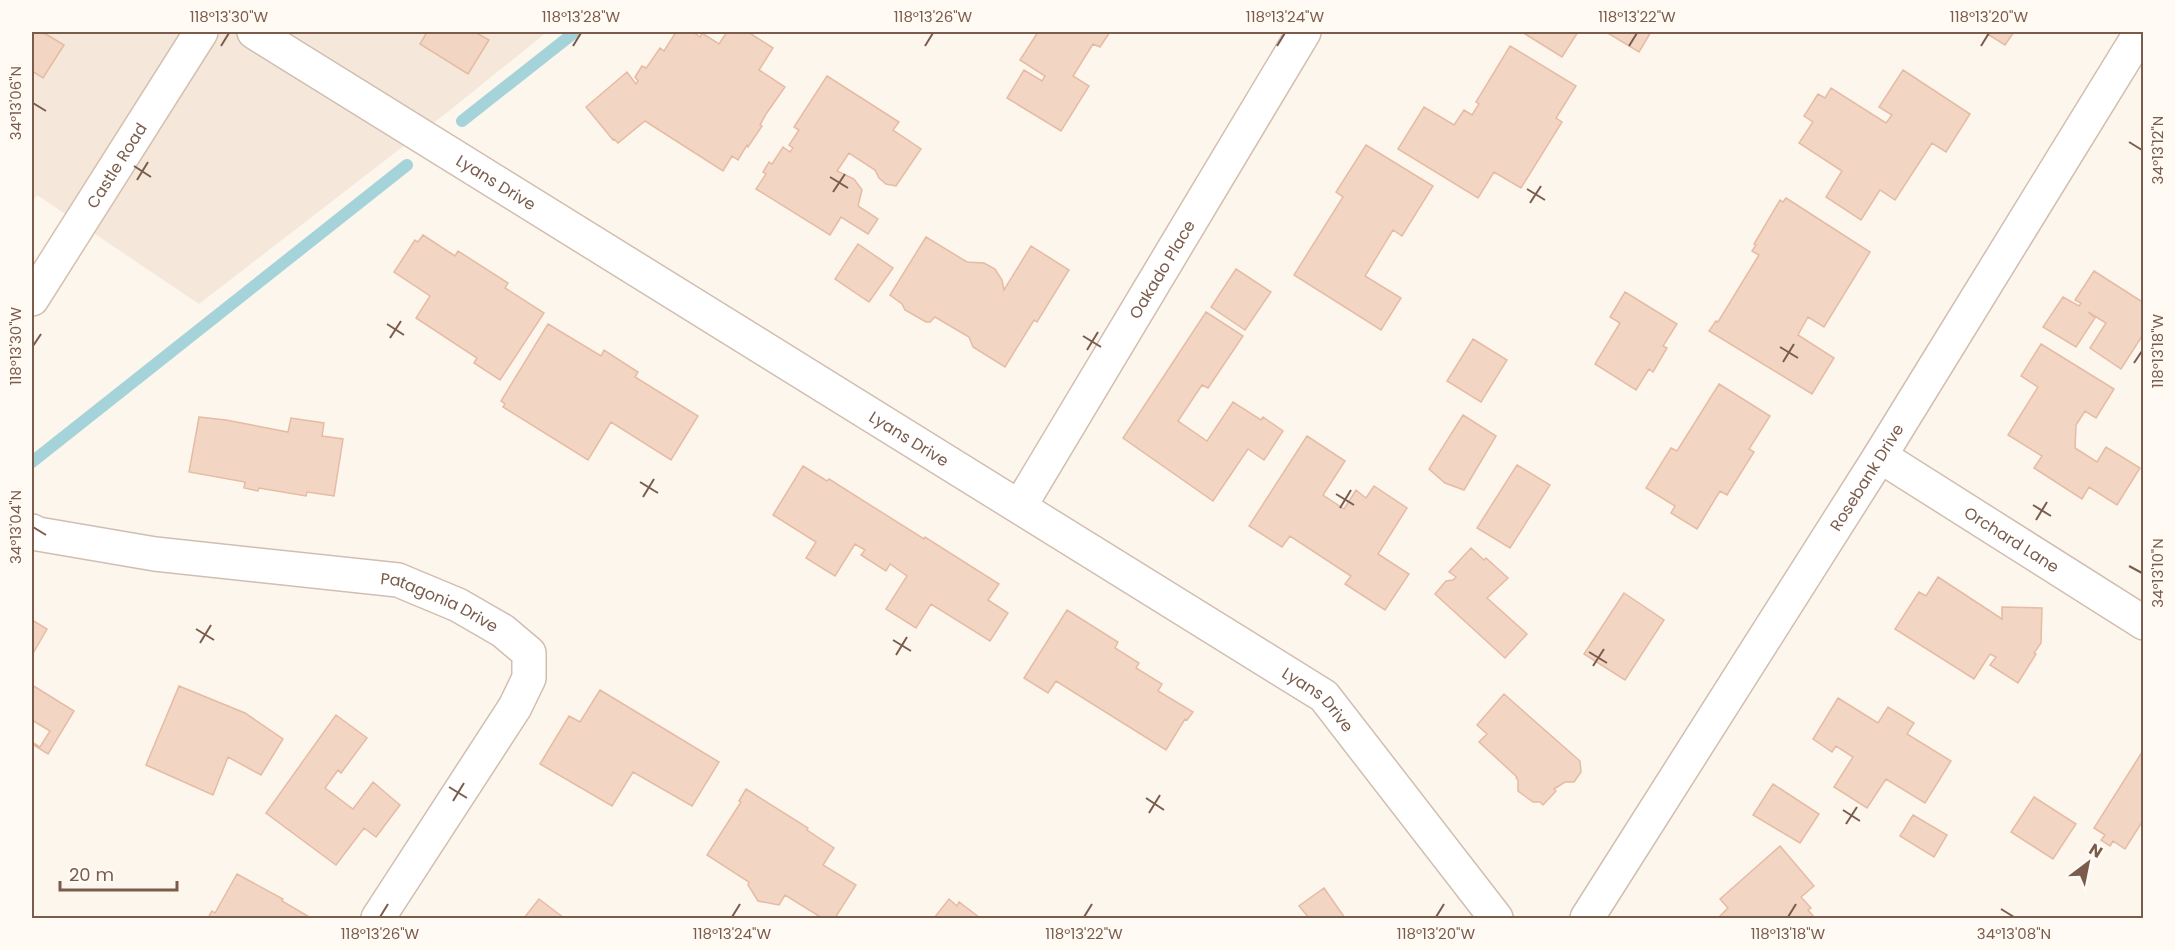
<svg xmlns="http://www.w3.org/2000/svg" width="2175" height="950" font-family="Poppins,sans-serif">
<rect width="100%" height="100%" fill="#fdf6ec"/>
<path fill="#f5e8da" d="M32,32H547L449,111L199,304L37,195L32,203Z"/>
<g fill="none" stroke-linecap="round" stroke-linejoin="round">
<path stroke="#a5d3da" stroke-width="12" d="M462,121L575,32
M32,462L407,165"/>
</g>
<path fill="#f3d5c3" stroke="#e6bba3" stroke-width="1.5" d="M32,32L46,34L64,45L43,78L32,71Z
M427,32H475L489,40L468,74L420,44Z
M676,32H693L700,37L702,33L719,44L727,32H748L773,48L759,70L785,87L766,114L760,125L762,126L748,147L747,145L738,160L732,156L723,171L645,121L618,143L614,139L613,140L586,107L627,72L636,84L638,81L635,77L642,66L646,68L647,67L660,48L664,51Z
M1038,32H1110L1100,47L1093,44L1073,76L1089,86L1061,131L1007,98L1024,70L1042,81L1045,76L1020,60Z
M1522,32H1578L1562,57Z
M1606,32H1651L1639,52Z
M1984,32H2014L2005,45Z
M1510,46L1576,86L1556,118L1562,122L1521,188L1494,172L1478,198L1398,149L1424,107L1454,125L1464,110L1472,115L1479,104L1476,102Z
M1903,70L1970,114L1946,152L1932,143L1895,200L1880,190L1861,220L1826,197L1842,171L1799,143L1813,122L1804,116L1818,94L1825,98L1831,88L1886,123L1892,115L1879,107Z
M827,76L899,122L893,130L921,149L896,186L886,184L879,178L875,170L849,153L837,171L854,179L862,190L858,206L878,219L868,234L841,217L830,235L756,189L766,174L763,172L769,162L772,164L783,147L790,152L793,148L789,145L799,130L794,127Z
M1366,145L1433,186L1402,236L1393,230L1365,276L1401,298L1381,330L1294,275L1343,197L1336,192Z
M1786,198L1870,252L1824,327L1808,317L1798,335L1834,358L1812,394L1709,331L1716,321L1718,322L1759,255L1752,251L1756,245L1754,244L1780,200L1783,202Z
M423,235L455,256L458,251L508,283L505,288L544,313L500,380L474,363L477,358L416,318L430,296L394,272L415,240L418,242Z
M926,237L967,262L984,263L995,269L1002,280L1004,290L1031,246L1069,270L1037,322L1034,320L1005,367L973,347L969,337L935,317L930,322H926L905,310L902,304L890,295Z
M858,244L893,268L869,302L835,279Z
M1236,269L1271,292L1245,330L1211,307Z
M2094,271L2144,303V333L2121,369L2090,348L2106,323L2088,312L2095,318L2076,347L2043,327L2063,297L2079,306L2081,303L2075,300Z
M1625,292L1677,324L1663,346L1667,348L1653,372L1649,369L1636,390L1595,364L1620,323L1610,317Z
M1206,312L1243,336L1208,388L1202,385L1178,421L1207,441L1233,402L1261,420L1263,417L1283,431L1264,460L1248,449L1213,501L1123,438Z
M548,324L601,356L604,350L638,372L635,377L698,416L671,460L611,422L588,460L503,407L505,404L501,401Z
M1473,339L1507,360L1481,402L1447,381Z
M2041,344L2114,389L2096,418L2085,411L2076,425L2075,448L2097,462L2106,447L2140,468L2117,505L2089,487L2082,499L2034,468L2042,456L2008,435L2038,387L2021,376Z
M1719,384L1770,416L1749,449L1754,452L1727,495L1720,491L1697,529L1671,513L1675,506L1646,488L1671,448L1677,451Z
M1463,415L1496,436L1464,490L1445,483L1429,469Z
M199,417L226,420L288,432L291,418L324,423L322,436L343,439L334,496L307,492L306,496L259,488L258,491L244,488L245,482L189,472Z
M1307,436L1345,461L1323,495L1344,509L1356,490L1366,498L1374,486L1407,508L1378,554L1409,574L1385,610L1345,584L1351,576L1290,536L1282,547L1249,526Z
M1517,465L1550,485L1510,548L1477,528Z
M803,466L827,481L829,479L924,539L925,537L999,584L988,600L1008,613L990,641L931,604L916,628L886,609L907,576L890,564L886,571L861,555L865,550L855,544L835,576L806,558L816,542L773,515Z
M1471,548L1484,560L1486,558L1508,578L1487,598L1527,634L1505,658L1435,594L1446,581L1453,580L1456,577L1449,572Z
M1938,577L2002,619V607L2042,608L2041,643L2034,653L2036,654L2018,683L1990,665L1996,657L1990,654L1974,679L1895,629L1919,592L1926,596Z
M1624,593L1664,620L1625,680L1584,654Z
M1067,610L1118,642L1115,648L1139,663L1136,668L1162,684L1158,691L1193,712L1187,720L1185,719L1166,750L1056,681L1048,693L1024,678Z
M32,620L47,629L32,655Z
M32,685L74,711L48,754L32,744V742L40,747L50,731L32,720Z
M179,686L245,713L283,739L261,775L228,757L213,795L146,765Z
M600,690L719,762L692,806L633,772L612,806L540,764L569,716L580,722Z
M1504,694L1580,761L1581,772L1574,782H1565L1554,789L1556,791L1543,805L1540,802H1533L1518,791V780L1516,778L1517,777L1479,742L1487,734L1477,725Z
M1838,698L1878,723L1888,707L1914,723L1907,734L1951,761L1925,803L1886,779L1867,808L1834,787L1853,757L1836,746L1832,752L1813,739Z
M336,715L367,738L341,773L338,770L325,788L353,809L373,782L400,805L376,837L364,828L336,865L266,813Z
M2144,749V819L2125,849L2113,841L2110,846L2101,840L2105,835L2094,828Z
M1773,784L1819,814L1800,843L1753,815Z
M746,789L808,828L807,830L834,848L823,865L856,885L835,918H822L785,895L779,905L758,901L748,885L749,882L707,855L741,802L739,801Z
M2034,797L2076,824L2053,859L2011,832Z
M1913,815L1947,835L1934,857L1900,836Z
M1780,846L1814,886L1801,897L1811,908L1808,910L1815,918H1718L1728,908L1720,899Z
M237,874L283,899L282,901L311,918H208L212,911L215,913Z
M1324,888L1345,918H1309L1299,906Z
M539,899L564,918H524Z
M949,899L957,906L959,902L980,918H934Z"/>
<g fill="none" stroke-linecap="round" stroke-linejoin="round">
<g stroke="#d1beb0" stroke-width="36">
<g id="street">
<path id="s1" d="M254,32L1324,696L1496,918"/>
<path id="s2" d="M1880,456L2144,623"/>
<path id="s3" d="M1020,506L1304,32"/>
<path id="s4" d="M32,531L38,534L155,554L398,580L458,605L503,631L529,653V678L515,707L378,918"/>
<path id="s5" d="M1587,918L1880,456L2141,32"/>
</g>
</g>
<g stroke="#d6c0b0" stroke-width="36">
<g id="secondary">
<path id="s6" d="M32,299L201,32"/>
</g>
</g>
<use href="#street" stroke="#fff" stroke-width="33"/>
<use href="#secondary" stroke="#fff" stroke-width="33"/>
</g>
<path fill="none" stroke="#7a5c4d" stroke-width="2" d="M221,46L229,33M573,46L581,33M925,46L933,33M1277,46L1285,33M1629,46L1637,33M1981,46L1989,33M33,103L46,111M2129,142L2142,150M134,166L151,177M830,177L848,188M137,180L148,162M1527,189L1545,200M833,192L845,174M1530,203L1541,186M387,324L404,335M1083,336L1101,347M390,338L401,321M33,346L41,334M1780,347L1798,358M1087,350L1098,332M1783,362L1794,344M2134,363L2142,351M640,482L658,493M1336,494L1354,505M643,497L654,479M2033,505L2051,516M1340,508L1351,490M2036,520L2047,502M33,527L46,535M2129,566L2142,573M196,629L214,640M893,640L911,651M200,643L211,625M1589,652L1607,663M896,655L907,637M1593,666L1604,649M449,787L467,798M1146,798L1164,810M453,801L464,783M1843,810L1860,821M1149,813L1160,795M1846,824L1857,807M2001,909L2014,917M380,917L388,904M732,917L740,904M1084,917L1092,904M1436,917L1444,904M1788,917L1796,904"/>
<g text-anchor="middle" dominant-baseline="central" stroke-width="4.5" stroke-linejoin="round" paint-order="stroke">
<g font-size="16" fill="#7a5c4d" stroke="#fffaf3">
<text stroke="none"><textPath href="#s6" startOffset="158">Castle Road</textPath></text>
<text stroke="none"><textPath href="#s1" startOffset="285">Lyans Drive</textPath></text>
<text stroke="none"><textPath href="#s3" startOffset="276">Oakado Place</textPath></text>
<text stroke="none"><textPath href="#s1" startOffset="771">Lyans Drive</textPath></text>
<text stroke="none"><textPath href="#s5" startOffset="522">Rosebank Drive</textPath></text>
<text stroke="none"><textPath href="#s2" startOffset="156">Orchard Lane</textPath></text>
<text stroke="none"><textPath href="#s4" startOffset="416">Patagonia Drive</textPath></text>
<text stroke="none"><textPath href="#s1" startOffset="1257">Lyans Drive</textPath></text>
</g>
</g>
<rect width="2175" height="950" fill="none" stroke="#fffaf3" stroke-width="66"/>
<g transform="translate(2088 863) rotate(32)" stroke="#fffaf3" stroke-width="4.5" paint-order="stroke">
<path d="M0-4.5L10 22L0 15L-10 22Z" fill="#7a5c4d"/>
<text y="-9" font-size="16" font-weight="bold" text-anchor="middle" fill="#7a5c4d">N</text>
</g>
<path d="M60 881v9h117v-9" fill="none" stroke="#7a5c4d" stroke-width="3"/>
<text x="69" y="881" font-size="18" fill="#7a5c4d" stroke="#fffaf3" stroke-width="4.5" paint-order="stroke">20 m</text>
<rect x="33" y="33" width="2109" height="884" fill="none" stroke="#7a5c4d" stroke-width="2"/>
<g font-size="15" text-anchor="middle" fill="#7a5c4d">
<text x="229" y="22">118°13'30"W</text>
<text x="581" y="22">118°13'28"W</text>
<text x="933" y="22">118°13'26"W</text>
<text x="1285" y="22">118°13'24"W</text>
<text x="1637" y="22">118°13'22"W</text>
<text x="1989" y="22">118°13'20"W</text>
<text transform="translate(16 103) rotate(-90)" y="5">34°13'06"N</text>
<text transform="translate(2158 150) rotate(-90)" y="5">34°13'12"N</text>
<text transform="translate(16 346) rotate(-90)" y="5">118°13'30"W</text>
<text transform="translate(2158 351) rotate(-90)" y="5">118°13'18"W</text>
<text transform="translate(16 527) rotate(-90)" y="5">34°13'04"N</text>
<text transform="translate(2158 573) rotate(-90)" y="5">34°13'10"N</text>
<text x="380" y="939">118°13'26"W</text>
<text x="732" y="939">118°13'24"W</text>
<text x="1084" y="939">118°13'22"W</text>
<text x="1436" y="939">118°13'20"W</text>
<text x="1788" y="939">118°13'18"W</text>
<text x="2014" y="939">34°13'08"N</text>
</g>
</svg>
